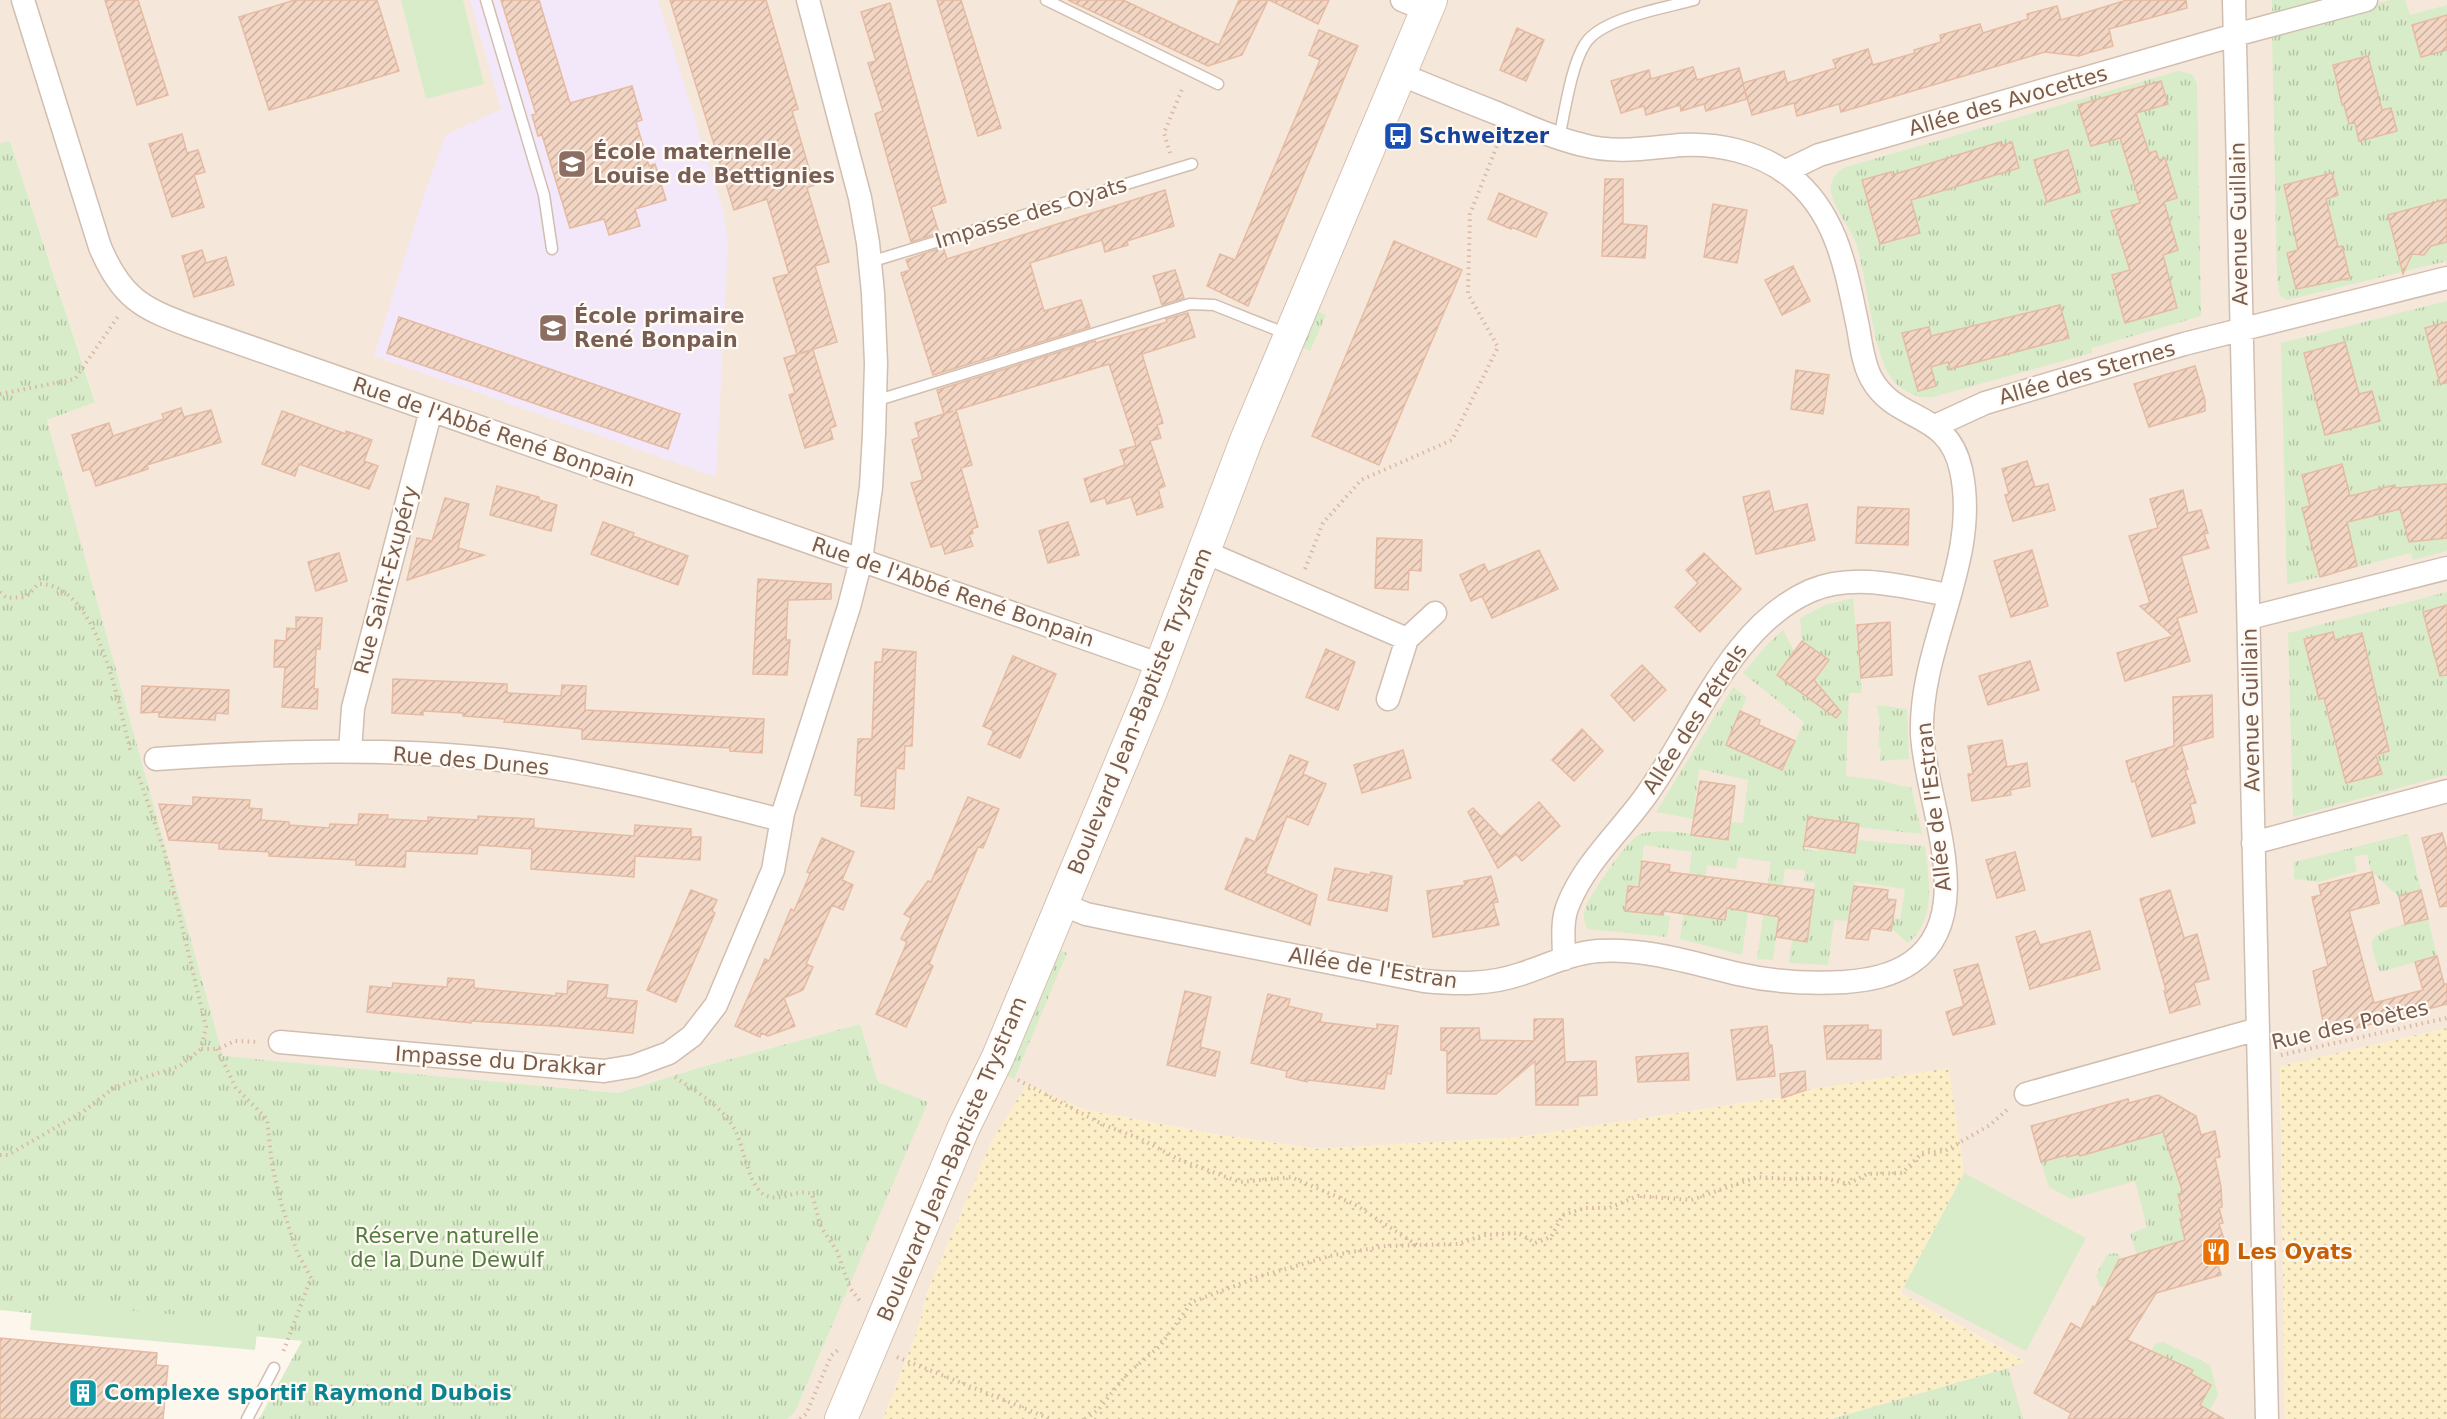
<svg xmlns="http://www.w3.org/2000/svg" width="2447" height="1419" font-family="'DejaVu Sans',sans-serif">
<defs>
<pattern id="grass-tufts" width="24" height="20" patternUnits="userSpaceOnUse" patternTransform="scale(1.5)"><rect width="24" height="20" fill="#d8ecc9"/><path d="M3 7l-1-3M5 7V3M7 7l1-3M15 17l-1-3M17 17v-4M19 17l1-3" fill="none" stroke="#b4c2a5"/></pattern>
<pattern id="sand-dots" width="8" height="8" patternUnits="userSpaceOnUse" patternTransform="scale(1.5)"><rect width="8" height="8" fill="#fcefc7"/><path d="M2 2h.1M6 6h.1" fill="none" stroke="#d1c5a4" stroke-width="1.8" stroke-linecap="round"/></pattern>
<pattern id="building-hatch" width="6" height="6" patternUnits="userSpaceOnUse" patternTransform="scale(1.5)"><rect width="6" height="6" fill="#f3d5c3"/><path d="M-1 1l2-2M0 6l6-6M5 7l2-2" fill="none" stroke="#cab0a1"/></pattern>
</defs>
<rect width="100%" height="100%" fill="#fdf6ec"/>
<path fill="#f5e8da" d="M0,0H2447V1028L2280,1067L2285,1419H1831L2024,1361L1900,1293L1964,1173L1806,1090L1784,1097L1520,1137L1318,1149L1214,1134L1085,1110L1027,1085L992,1141L927,1293L919,1326L883,1419H787L795,1412L927,1102L878,1082L860,1024L701,1067L618,1093L223,1057L47,420L95,401L10,141L0,143Z"/>
<path fill="#f3e8fa" d="M470,0H658L723,210L728,245L716,477L374,356L425,192L446,135L501,109Z"/>
<path fill="url(#grass-tufts)" d="M2272,0H2340L2272,18Z
M2390,0H2405L2410,15L2447,5V261L2287,300L2280,296L2277,280L2272,30Z
M2178,71L2192,74L2197,83L2201,316L2092,348V353L1933,397C1918,399 1901,391 1892,379C1873,354 1867,280 1857,246C1851,228 1834,209 1831,192C1829,180 1836,172 1846,167Z
M10,141L95,402L47,420L223,1056L618,1093L701,1067L860,1024L878,1082L928,1102L795,1412L787,1419H259L302,1341L0,1310V143Z
M2447,301V551L2413,560L2411,553L2287,585L2281,343Z
M1315,310L1326,315L1310,351L1300,346Z
M2447,592V775L2293,817L2288,633Z
M1853,598L1862,693H1849L1846,776L1879,780L1900,786L1911,787L1922,834L1858,827V824L1809,817L1804,849L1818,851V848L1855,853L1856,840L1925,846C1929,880 1937,918 1908,943L1891,928L1893,918L1900,919L1905,889L1855,882L1849,921L1834,920L1828,965L1789,963L1792,940L1807,941L1815,883L1804,882L1805,870L1785,869L1773,960L1757,959L1771,862L1738,857L1736,869L1707,865L1700,916L1725,920L1727,908L1748,912L1742,955L1680,939L1692,852L1644,845L1639,887L1628,886L1626,910L1670,916L1667,937L1588,929C1583,923 1583,915 1586,907C1591,894 1628,838 1641,834C1664,826 1703,837 1728,840L1731,822L1743,823L1748,780L1699,769L1693,819L1656,812L1733,687L1747,697L1726,745L1782,770L1804,722L1743,673L1767,645L1783,630L1794,651L1777,675L1804,694L1828,660L1802,641L1800,618L1825,605Z
M1877,705L1907,709L1909,759L1880,761L1881,747H1878L1880,723Z
M2408,834L2421,890L2399,897L2371,871L2367,854L2354,857L2357,871L2319,882L2294,879V862Z
M2428,919L2437,956L2380,972C2377,964 2372,952 2372,943C2373,929 2415,922 2428,919Z
M1056,949L1067,953L1014,1079L1003,1074Z
M2156,1131L2164,1135L2183,1193L2178,1194L2183,1219L2180,1220L2187,1247L2149,1251L2137,1255L2130,1234L2147,1227L2135,1181L2071,1199L2049,1187L2041,1162L2066,1155L2067,1157L2079,1154L2080,1156L2129,1142Z
M2115,1253L2121,1256L2103,1288L2100,1286L2096,1275L2107,1255Z
M2163,1342L2210,1365L2218,1395L2205,1419H2116L2155,1344Z
M2008,1368L2023,1419H1831Z"/>
<path fill="url(#sand-dots)" d="M2447,1028V1419H2285L2280,1066Z
M1949,1068L1964,1173L1900,1293L2025,1362L2008,1368L1831,1419H883L919,1326L927,1293L992,1141L1027,1084L1085,1110L1214,1134L1318,1149L1520,1137L1784,1097L1806,1090Z"/>
<path fill="#d8ecc9" d="M401,0H463L484,84L426,99Z
M1964,1173L2086,1238L2026,1351L1904,1287Z
M33,1302L258,1322L255,1350L30,1330Z"/>
<path fill="url(#building-hatch)" stroke="#e6bba3" stroke-width="1.5" d="M105,0H138L168,95L137,105Z
M295,0H377L399,71L269,110L239,17Z
M501,0H539L570,103L632,86L642,120L636,122L649,166L655,164L666,200L635,209L640,226L609,235L604,219L570,228L542,135L538,136L532,115L536,114Z
M670,0H766L798,109L792,111L814,185L807,188L829,262L815,266L837,342L797,354L773,278L789,274L767,199L734,210Z
M937,0H961L1001,128L978,136Z
M1068,0H1123L1219,45L1239,0H1268L1242,55L1208,66Z
M1269,0H1329L1318,24Z
M2127,0H2186L2187,8L2109,29L2113,46L2088,53L2079,56L2045,52L1841,112L1839,104L1797,116L1794,103L1752,115L1743,84L1747,99L1706,111L1704,104L1681,111L1680,105L1646,115L1644,106L1621,113L1611,81L1649,70L1651,79L1693,67L1697,80L1739,68L1743,83L1784,71L1787,83L1836,68L1833,60L1868,49L1873,65L1915,53L1914,50L1941,42L1940,35L1980,24L1983,33L2028,19L2027,14L2057,6L2061,20Z
M890,3L946,202L931,207L939,233L911,242L875,114L883,111L868,63L876,61L861,12Z
M2447,15V50L2421,57L2412,25Z
M1517,28L1544,40L1526,81L1500,70Z
M1319,30L1358,46L1248,306L1207,286L1220,254L1235,260L1320,60L1309,55Z
M2368,56L2382,110L2391,108L2397,131L2359,141L2355,123L2349,124L2344,105H2342L2333,65Z
M2161,81L2168,104L2136,113L2149,153L2156,151L2159,160L2165,158L2177,198L2164,202L2178,250L2163,255L2177,308L2125,323L2112,275L2130,270L2111,211L2140,203L2120,138L2091,146L2078,105Z
M182,134L187,153L198,150L205,172L194,175L204,207L172,217L149,144Z
M2000,142L2001,146L2012,142L2019,168L1911,200L1920,233L1880,244L1862,180L1891,172L1892,175Z
M2068,150L2080,192L2047,202L2034,160Z
M2332,173L2338,195L2326,199L2338,247L2342,246L2350,278L2296,289L2287,253L2298,250L2284,185Z
M1605,179H1623V224L1647,226L1645,258L1602,256Z
M1165,190L1174,226L1127,241L1128,245L1105,252L1102,240L1030,263L1044,311L1081,300L1090,327L933,375L901,273L910,270L906,260L943,247L947,259Z
M1499,193L1547,213L1536,237L1511,227V229L1488,219Z
M2447,199V242L2431,246L2424,255L2412,254L2403,274L2388,215Z
M1713,204L1747,210L1737,263L1704,257Z
M1394,241L1462,270L1379,465L1312,436Z
M202,250L206,263L226,257L234,285L194,297L182,256Z
M1793,266L1810,301L1782,315L1765,280Z
M1175,270L1184,298L1162,305L1153,276Z
M2060,305L2069,338L1950,369L1948,362L1931,367L1936,386L1918,391L1902,333L1929,327L1931,336Z
M1188,313L1195,337L1142,354L1163,423L1157,425L1161,438L1150,441L1165,486L1158,489L1163,507L1137,515L1131,497L1107,504L1105,498L1091,502L1084,479L1125,465L1120,450L1136,446L1109,364L956,410L972,465L961,468L978,527L972,529L973,533L969,535L973,546L945,554L942,544L931,547L911,483L923,480L912,440L919,437L915,423L953,411L944,414L937,390L1095,341L1096,343L1167,322L1166,319Z
M399,317L680,414L668,449L387,353Z
M2447,322V383L2440,384L2425,328Z
M2345,342L2359,394L2372,391L2380,421L2325,435L2304,353Z
M813,350L836,426L830,428L833,439L805,448L789,395L795,393L784,358Z
M2195,366L2205,400V411L2149,427L2134,384Z
M1796,370L1829,375L1823,414L1791,409Z
M181,408L184,417L211,410L221,442L147,465L148,469L96,486L90,469L83,471L72,435L109,423L113,436L164,419L162,414Z
M282,411L346,434V431L372,440L364,461L378,466L369,489L299,464L295,476L262,464Z
M2027,461L2035,487L2048,484L2055,510L2013,521L2005,495L2009,494L2002,469Z
M2342,464L2350,496L2395,485V488L2447,484V538L2409,542L2400,509L2352,521L2347,522L2357,566L2320,577L2302,508L2310,506L2302,475Z
M497,486L539,497V500L557,505L551,531L490,515Z
M2183,490L2188,513L2201,510L2208,533L2204,534L2209,548L2181,556L2197,612L2177,618L2190,661L2125,681L2117,653L2173,636L2140,606L2150,603L2129,536L2158,528L2150,499Z
M1769,491L1774,512L1807,504L1815,540L1756,554L1743,497Z
M445,498L469,504L458,548L484,555L407,580L417,538L432,541Z
M1858,507L1909,509L1908,545L1856,543Z
M603,522L634,533L633,536L688,556L678,585L591,554Z
M1068,522L1079,555L1048,563L1039,531Z
M1377,538L1422,540L1421,571L1409,570L1408,590L1375,588Z
M1539,550L1558,589L1492,618L1482,596L1471,601L1460,575L1484,564L1488,572Z
M2032,550L2048,606L2011,617L1994,561Z
M339,553L347,581L316,591L308,562Z
M1704,553L1741,589L1700,632L1675,607L1698,583L1686,570Z
M758,579L831,584V599L788,600L786,640H790L787,675L753,674Z
M2447,605V675L2440,676L2423,612Z
M296,617L322,618L320,649H316L314,689H318L317,709L282,707L285,667H274L275,640L286,641L287,628L296,629Z
M1890,622L1892,675L1861,678L1857,625Z
M2333,632L2335,640L2362,633L2389,751L2376,755L2382,774L2346,783L2324,698L2319,699L2304,639Z
M1802,641L1829,660L1814,680L1841,712L1836,718L1777,675Z
M883,649L916,652L912,746H905L904,769L896,768L894,809L861,806L862,796L855,795L858,739H872L875,662H882Z
M1326,649L1355,662L1338,710L1306,697Z
M1013,656L1056,674L1020,758L988,744L994,731L983,726Z
M2030,661L2039,690L1988,705L1979,676Z
M1642,665L1666,690L1634,721L1611,695Z
M393,679L507,684V693L561,696L562,685L586,686L585,710L764,719L762,753L730,751V748L582,739V729L504,722L505,719L463,716V713L423,711V715L392,713Z
M142,686L229,690L228,714L216,713L215,720L159,717V712L141,713Z
M2212,695L2213,737L2181,746L2188,769L2185,770L2196,803L2190,804L2195,823L2152,837L2135,781L2132,782L2126,761L2174,746L2173,697Z
M1740,711L1760,720L1759,725L1795,741L1782,770L1726,745Z
M1582,729L1603,751L1574,781L1552,760Z
M2002,740L2007,767L2027,763L2030,786L2010,790L2011,795L1972,801L1968,774H1973L1968,746Z
M1403,750L1411,778L1362,793L1354,765Z
M1290,755L1308,762L1303,774L1326,784L1308,825L1287,816L1265,873L1317,895L1310,925L1225,889L1246,838L1255,842Z
M1700,781L1735,786L1728,840L1691,835Z
M193,797L250,800L249,808L262,809L261,820L289,822V825L329,828L330,824L358,825L359,814L388,815L387,819L428,821V817L478,820V816L534,819V828L634,836L635,825L691,829V837H701L700,860L635,856L634,877L531,869L532,849L478,845L477,854L406,851L405,867L356,865V860L269,856V852L219,849V843L169,840L159,804L193,806Z
M968,797L999,809L983,848L978,847L956,898L929,964L933,966L906,1027L876,1014L907,942L901,939L911,918L904,914L928,881L931,882Z
M1539,802L1560,826L1522,861L1516,854L1498,868L1468,812L1473,808L1501,837Z
M1808,817L1859,824L1855,853L1804,846Z
M2442,833L2447,850V906L2440,907L2422,838Z
M822,838L854,852L842,880L853,885L843,910L832,905L806,964L813,967L803,990L784,998L795,1026L768,1036L761,1033L760,1037L735,1026L765,959L769,961L791,909L794,911L810,874L807,872Z
M2015,852L2025,890L1997,898L1986,860Z
M1642,861L1670,865L1669,872L1814,890L1807,942L1776,937L1779,917L1727,908L1725,920L1664,911L1663,915L1625,911L1628,886L1639,887Z
M1335,868L1370,875L1371,872L1392,876L1387,911L1328,900Z
M2372,872L2379,903L2349,911L2374,1003L2423,990L2415,962L2437,956L2444,984H2447V1004L2326,1036L2313,971L2328,966L2312,897L2321,895L2319,885Z
M1491,876L1498,902L1493,903L1499,925L1433,937L1427,891L1465,885L1464,881Z
M1854,886L1888,890L1887,899L1896,900L1891,931L1871,928L1868,940L1846,938Z
M691,890L717,900L712,911L715,913L676,1002L647,990Z
M2170,890L2184,938L2197,934L2209,979L2194,983L2200,1004L2170,1013L2164,991L2166,990L2140,899Z
M2421,890L2428,919L2405,924L2399,896Z
M2035,931L2040,945L2090,931L2100,969L2030,989L2016,937Z
M1978,964L1995,1024L1953,1035L1946,1012L1964,1006L1954,970Z
M448,978L474,980V988L556,996V993L567,994L568,981L608,985L606,998L637,1001L633,1033L554,1026L471,1021V1023L367,1012L370,986L392,988L393,983L447,987Z
M1185,991L1211,997L1200,1047L1220,1052L1215,1076L1167,1065Z
M1268,994L1290,999L1288,1006L1322,1014L1320,1022L1377,1029V1024L1398,1026L1391,1074L1387,1073L1384,1089L1308,1080L1307,1082L1286,1077L1287,1071L1251,1063Z
M1534,1019H1563L1565,1062L1596,1061L1597,1095L1578,1096V1105H1536L1535,1061L1496,1094L1447,1093V1051L1441,1050V1028H1479L1480,1040L1534,1041Z
M1868,1025V1030H1881V1059H1827L1824,1026Z
M1767,1026L1769,1045H1772L1775,1076L1737,1080L1731,1030Z
M1688,1053L1689,1080L1638,1082L1636,1057Z
M1805,1071L1806,1090L1782,1098L1780,1074Z
M2158,1095L2196,1116L2201,1135L2215,1131L2220,1157L2215,1158L2221,1187L2222,1207L2219,1208L2223,1223L2219,1224L2224,1239L2219,1249L2223,1263L2218,1265L2221,1275L2156,1293L2127,1340L2193,1370L2191,1374L2211,1385L2200,1405L2224,1419H2068L2071,1413L2034,1393L2071,1323L2081,1329L2093,1306L2095,1307L2119,1260L2185,1240L2180,1219H2183L2179,1205L2181,1204L2178,1194L2183,1193L2163,1132L2080,1156L2079,1154L2067,1157L2066,1155L2041,1162L2031,1126L2128,1099L2129,1103Z
M0,1338L157,1353L156,1365L168,1366L163,1419H0Z"/>
<g fill="none" stroke-linecap="round" stroke-linejoin="round">
<g stroke="#d1beb0" stroke-width="13">
<path id="lane" d="M486,0L544,195L552,249
M1046,0L1218,84
M1559,138C1565,111 1571,66 1585,44C1601,18 1665,8 1694,0
M870,262L1192,164
M875,401L1190,304L1214,305L1287,334
M247,1419L274,1368"/>
</g>
<g stroke="#d1beb0" stroke-width="25">
<path id="street" d="M23,0L100,247C121,297 141,308 190,326L1161,665
M1402,0L1426,10
M2234,0L2267,1419
M1784,172L1819,155L2235,35L2366,0
M1935,426L1985,403L2184,344L2447,278
M1205,552L1407,639L1388,699
M2249,618L2447,568
M1407,639L1435,613
M350,751L353,708L431,410
M156,759C270,751 386,747 501,760C596,772 688,796 781,820
M2253,843L2447,791
M1062,904L1086,914L1129,923L1424,981C1457,984 1489,985 1521,974C1546,966 1571,953 1598,951C1647,948 1691,963 1738,974C1773,982 1809,984 1845,982C1869,980 1892,976 1912,962C1980,914 1925,801 1922,734C1919,645 1981,560 1961,470C1948,409 1896,424 1871,378C1863,363 1861,344 1858,327C1846,271 1838,214 1790,176C1760,152 1718,143 1681,145C1647,148 1616,154 1583,145C1554,138 1527,126 1499,114C1466,101 1433,88 1400,74
M1564,959C1564,941 1561,922 1568,905C1585,862 1621,831 1647,794C1695,727 1731,626 1810,591C1854,572 1904,587 1949,595
M280,1042L604,1071L634,1066L669,1053L692,1036L716,1005L773,870L783,813L849,607L861,560L871,487L874,434L876,363L873,293L868,243L860,198L808,0
M2026,1094L2258,1029"/>
</g>
<g stroke="#d6c0b0" stroke-width="34">
<path id="secondary" d="M841,1419L963,1129L998,1057L1151,691L1247,438L1431,0"/>
</g>
<path stroke="#d9b8a5" stroke-width="4" stroke-dasharray="1.5 4.5" stroke-linecap="butt" d="M1170,153L1164,133L1183,87
M0,394L75,379L119,315
M1305,569L1323,523L1361,480L1452,440L1498,347L1468,294L1470,214L1500,138
M0,592L7,598L26,597L38,584C99,582 119,708 131,753
M139,777L164,850L206,1027L201,1049H217L235,1041L258,1042
M217,1049L236,1088L267,1119L272,1165L281,1203L297,1252L311,1278L282,1355
M2281,1055L2447,1018
M675,1077C698,1093 723,1106 736,1132C744,1148 749,1190 767,1196C782,1202 797,1188 812,1194L821,1227L837,1251L850,1288L860,1301
M1018,1080L1104,1125L1141,1139L1180,1160L1240,1182L1291,1177L1354,1204L1417,1245
M0,1155H8L84,1111L115,1087L180,1066L201,1049
M897,1357L1051,1419
M800,1419L806,1414L831,1356L838,1350
M1085,1419L1098,1410L1128,1373L1160,1346L1192,1302L1261,1276L1334,1255L1386,1246L1458,1244L1484,1235L1519,1233L1535,1243L1551,1237L1563,1215L1585,1208H1609L1638,1196L1691,1200L1757,1177L1787,1179L1824,1178L1848,1184L1867,1174L1902,1173L1922,1153L1945,1151L1990,1125L2009,1108"/>
<use href="#lane" stroke="#fff" stroke-width="10"/>
<use href="#street" stroke="#fff" stroke-width="22"/>
<use href="#secondary" stroke="#fff" stroke-width="32"/>
</g>
<defs>
<g id="bus-square" transform="scale(1.5)"><rect x="-9" y="-9" width="18" height="18" rx="4" fill="#1a4fb4" stroke="#fffaf3"/><path d="M-5-6H5V4H4V6H2V4H-2V6H-4V4H-5ZM-3.5-4V0h7V-4ZM-3.5 1.2v1.5H-2V1.2ZM2 1.2v1.5H3.5V1.2Z" fill="#fff"/></g>
<g id="school-square" transform="scale(1.5)"><rect x="-9" y="-9" width="18" height="18" rx="4" fill="#8d6e63" stroke="#fffaf3"/><path d="M0-5L7-2L0 1L-7-2ZM-4 1L0 2.5L4 1V4Q0 6-4 4Z" fill="#fff"/></g>
<g id="restaurant-square" transform="scale(1.5)"><rect x="-9" y="-9" width="18" height="18" rx="4" fill="#e8710a" stroke="#fffaf3"/><path d="M-5-6h1v4h1v-4h1v4h1v-4h1v5L-1.5 .5V6h-2V.5L-5-1ZM5-6V6H3V1.5H1.5Q1.5-4 5-6Z" fill="#fff"/></g>
<g id="building-square" transform="scale(1.5)"><rect x="-9" y="-9" width="18" height="18" rx="4" fill="#0f9aa8" stroke="#fffaf3"/><path d="M-4-6H4V6H1V3H-1V6H-4ZM-2.5-4.3h1.7v1.8h-1.7ZM.8-4.3h1.7v1.8H.8ZM-2.5-1h1.7V.8h-1.7ZM.8-1h1.7V.8H.8Z" fill="#fff"/></g>
</defs>
<g fill-rule="evenodd">
<use href="#bus-square" x="1398" y="136"/>
<use href="#school-square" x="572" y="164"/>
<use href="#school-square" x="553" y="328"/>
<use href="#restaurant-square" x="2216" y="1252"/>
<use href="#building-square" x="83" y="1393"/>
</g>
<g text-anchor="middle" dominant-baseline="central" stroke-width="4.5" stroke-linejoin="round" paint-order="stroke">
<g font-size="21" fill="#7a5c4d" stroke="#fffaf3">
<text transform="translate(2008 101) rotate(-16)">Allée des Avocettes</text>
<text transform="translate(1031 213) rotate(-17)">Impasse des Oyats</text>
<text transform="translate(2239 224) rotate(-91)">Avenue Guillain</text>
<text transform="translate(2087 373) rotate(-16)">Allée des Sternes</text>
<text transform="translate(494 432) rotate(19)">Rue de l'Abbé René Bonpain</text>
<text transform="translate(386 580) rotate(-75)">Rue Saint-Exupéry</text>
<text transform="translate(953 592) rotate(19)">Rue de l'Abbé René Bonpain</text>
<text transform="translate(2251 710) rotate(-91)">Avenue Guillain</text>
<text transform="translate(1140 711) rotate(-68)">Boulevard Jean-Baptiste Trystram</text>
<text transform="translate(1695 719) rotate(-57)">Allée des Pétrels</text>
<text transform="translate(471 761) rotate(5)">Rue des Dunes</text>
<text transform="translate(1934 807) rotate(-97)">Allée de l'Estran</text>
<text transform="translate(1373 968) rotate(9)">Allée de l'Estran</text>
<text transform="translate(2350 1025) rotate(-13)">Rue des Poètes</text>
<text transform="translate(500 1061) rotate(4)">Impasse du Drakkar</text>
<text transform="translate(952 1159) rotate(-67)">Boulevard Jean-Baptiste Trystram</text>
</g>
<g font-size="21" font-weight="bold" fill="#164399" stroke="#fffaf3" text-anchor="start">
<text x="1419" y="136">Schweitzer</text>
</g>
<g font-size="21" font-weight="bold" fill="#785e54" stroke="#fffaf3" text-anchor="start">
<text x="593" y="152">École maternelle<tspan x="593" dy="24">Louise de Bettignies</tspan></text>
<text x="574" y="316">École primaire<tspan x="574" dy="24">René Bonpain</tspan></text>
</g>
<g font-size="21" fill="#537a41" stroke="#fffaf3">
<text x="447" y="1236">Réserve naturelle<tspan x="447" dy="24">de la Dune Dewulf</tspan></text>
</g>
<g font-size="21" font-weight="bold" fill="#c56008" stroke="#fffaf3" text-anchor="start">
<text x="2237" y="1252">Les Oyats</text>
</g>
<g font-size="21" font-weight="bold" fill="#0d838f" stroke="#fffaf3" text-anchor="start">
<text x="104" y="1393">Complexe sportif Raymond Dubois</text>
</g>
</g>
</svg>
